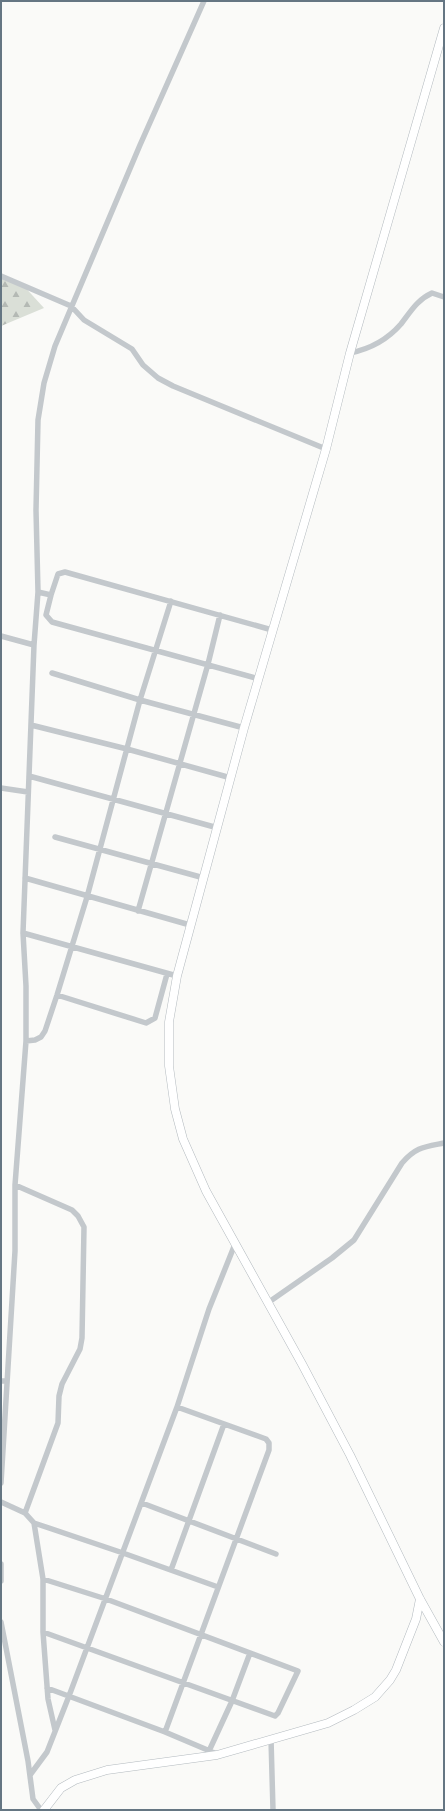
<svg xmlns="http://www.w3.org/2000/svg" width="445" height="1811" font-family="'Sofia Sans Condensed',sans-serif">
<defs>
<pattern id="forest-firs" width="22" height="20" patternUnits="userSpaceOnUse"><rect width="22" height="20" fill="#dadfd7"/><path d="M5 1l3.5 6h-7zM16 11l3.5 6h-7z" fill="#b4b9b4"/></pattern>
</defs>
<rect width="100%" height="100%" fill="#fafaf8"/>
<path fill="url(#forest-firs)" d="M1,276L22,284L44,308L1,326Z"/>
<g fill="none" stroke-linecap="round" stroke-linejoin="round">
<g stroke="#b3babf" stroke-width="9">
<path id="secondary" d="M444,28L350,353L326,449L244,728L177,976L169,1022V1066L175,1109L183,1139L206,1191L302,1364L350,1455L420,1599L444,1642
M44,1810L61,1788L75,1780L107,1770L217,1755L328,1723L354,1710L375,1697L390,1680L396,1670L416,1619L420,1599"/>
</g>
<path stroke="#c3c8cc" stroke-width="5.5" d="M1,276L71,306L84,320L132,349L143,365L158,378L173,386L326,449
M350,353C370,349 388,339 401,324C411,311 417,300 432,293L444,297
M38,592L51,595L58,574L65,572L272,630
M51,595L46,615L52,622L259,679
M1,636L34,645
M52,673L140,700L244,728
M31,725L127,749L231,778
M29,776L218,828
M1,788L28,792
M55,837L204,878
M25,878L190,925
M138,911L208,664L220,615
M23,933L177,976
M57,995L146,1023L155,1018L167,974
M26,1041L35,1040L41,1037L45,1031L57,995L87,897L140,700L171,601
M15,1185L72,1210L78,1216L84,1227L82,1338L80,1349L62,1384L59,1396L58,1423L25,1513L34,1523L43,1579V1632L48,1699L55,1730
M269,1302L332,1258L354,1240L402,1163C416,1147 424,1147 444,1143
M1,1381H7
M1,1483L15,1251V1185L26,1041V986L23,933L34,645L38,592L36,510L38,420L44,383L55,346L140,145L204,1
M1,1502L25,1513
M142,1503L276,1554
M34,1523L123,1553L218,1587
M1,1564V1581
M171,1570L224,1424
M43,1579L106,1599L298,1671L278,1713L275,1716L43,1632
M1,1622L28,1761L33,1799L41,1810
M47,1688L165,1732L217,1754
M165,1732L269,1450V1443L266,1439L177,1407
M271,1739L273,1810
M209,1751L232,1701L250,1653
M30,1775L47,1752L69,1696L177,1407L209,1309L235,1244"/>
<use href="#secondary" stroke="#fff" stroke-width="8"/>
</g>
<rect width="445" height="1811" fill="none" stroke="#657683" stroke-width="4"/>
</svg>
